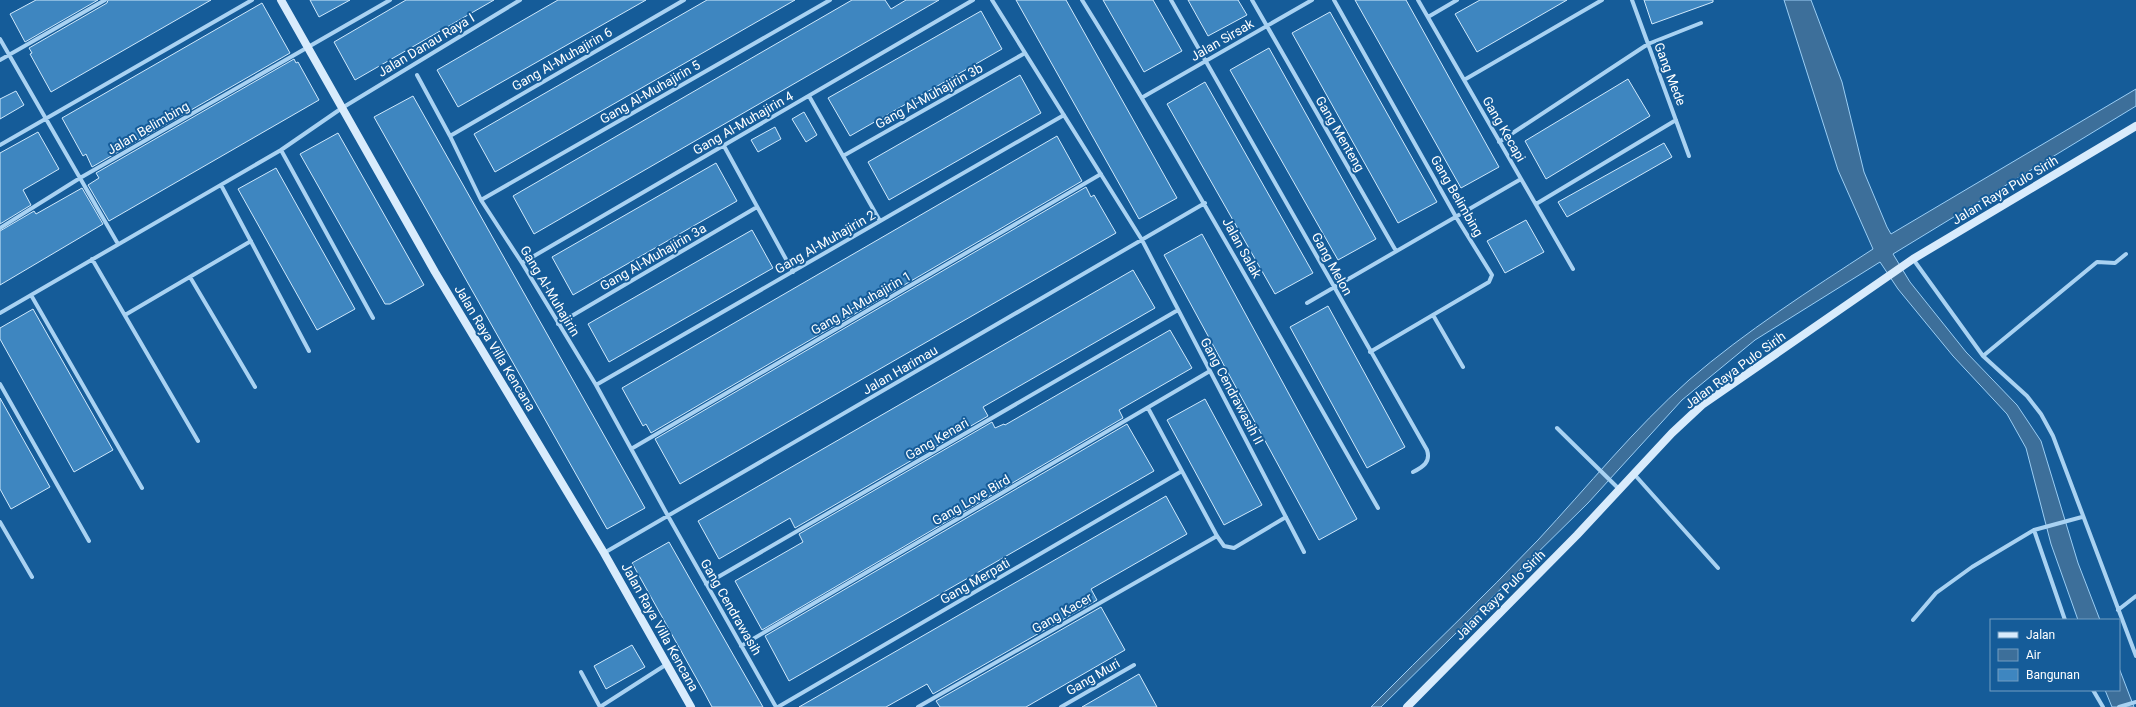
<svg xmlns="http://www.w3.org/2000/svg" width="2136" height="707" font-family="Roboto,sans-serif">
<rect width="100%" height="100%" fill="#155c99"/>
<path fill="#3d6f9a" stroke="#9bcef5" d="M1784,0H1811L1842,82L1864,172L1887,227L1891,234L2136,89V106L1893,254L1910,282L1966,352L2017,405L2041,441L2078,563L2100,620H2078L2051,544L2026,448L2007,414L1953,356L1898,289L1880,262L1755,340L1682,400L1588,503L1381,707H1371C1426,651 1484,597 1538,540C1588,486 1634,429 1689,380C1746,331 1810,290 1873,249L1838,170Z
M2119,668L2134,707H2112L2105,690H2119Z"/>
<path fill="#3e86c0" stroke="#d0e9fc" d="M36,0H98L25,42L10,14Z
M108,0H211L51,92L30,54L32,53L29,48L107,3Z
M310,0H350L319,17Z
M406,0H494L355,80L334,42Z
M558,0H646L458,107L437,70Z
M707,0H795L495,172L474,134Z
M852,0H885L891,9L906,0H939L534,234L513,196Z
M1016,0H1066L1177,198L1139,219Z
M1103,0H1153L1182,51L1144,72Z
M1188,0H1238L1247,15L1208,36Z
M1355,0H1406L1499,167L1461,188Z
M1480,0H1567L1477,52L1455,14Z
M1644,0H1713V2L1652,24Z
M262,3L290,53L92,167L86,154L83,156L62,118Z
M981,11L1002,49L850,136L828,98Z
M1330,12L1437,202L1398,223L1292,33Z
M1269,48L1376,239L1338,260L1230,70Z
M294,59L296,63L298,62L319,100L109,221L88,185L99,178L96,173Z
M1020,75L1041,113L889,200L868,162Z
M1628,79L1650,116L1546,179L1525,141Z
M1205,82L1313,273L1275,294L1167,104Z
M16,91L24,105L0,119V99Z
M413,96L645,508L607,529L374,117Z
M804,112L817,135L806,142L792,119Z
M775,127L781,139L758,152L751,140Z
M38,132L59,169L23,190L31,205L0,224V153Z
M338,133L424,285L390,304H385L300,154Z
M1057,136L1082,181L651,433L646,424L643,426L622,388Z
M1664,143L1672,157L1567,217L1558,202Z
M716,163L737,201L573,295L552,257Z
M276,168L355,309L317,330L238,189Z
M1086,187L1091,197L1094,195L1116,233L680,484L655,439Z
M82,188L103,224L0,285V231L34,211L36,214Z
M1526,220L1544,252L1505,273L1487,241Z
M752,230L773,268L609,362L588,324Z
M1202,234L1357,519L1319,540L1164,255Z
M1133,270L1155,308L983,407L988,416L795,528L790,518L719,559L698,521Z
M1328,306L1405,447L1367,468L1290,327Z
M33,309L113,450L74,472L0,339V328Z
M1170,330L1192,368L1119,410L1123,418L762,630L735,581L803,542L799,534L992,422L995,428L1004,424L1005,425Z
M0,398L50,487L11,509L0,489Z
M1205,399L1262,505L1224,525L1167,420Z
M1127,424L1154,471L789,681L765,636Z
M1166,496L1187,534L1091,589L1097,600L933,694L927,684L886,707H799Z
M669,542L702,600L763,707H712L704,692L632,563Z
M1101,607L1125,650L1026,707H940L936,701Z
M632,645L645,667L606,689L594,666Z
M1139,674L1157,707H1082L1127,681Z"/>
<g fill="none" stroke-linecap="round" stroke-linejoin="round">
<path stroke="#a9d2f2" stroke-width="4" d="M992,0L1142,240L1304,552
M1082,0C1186,167 1280,338 1378,508
M1171,0L1427,450C1431,462 1423,467 1413,472
M1252,0L1396,251
M1334,0L1456,217L1492,275L1489,282L1370,352
M1418,0L1573,269
M1632,0L1689,156
M1428,17L1457,0
M0,39L118,244
M0,60L105,0
M417,75L450,136L481,200L522,263L596,385L668,516L776,707
M1464,80L1602,0
M809,96L880,221
M1143,97L1312,0
M450,136L684,0
M1499,142L1648,44L1701,23
M0,145L252,0
M724,146L793,272
M281,150L373,318
M843,156L1025,53
M221,185L309,351
M481,200L830,0
M1536,204L1676,120
M0,228L80,178L390,0
M92,259L198,441
M1913,259L1983,356L2027,396L2041,414L2053,436L2136,656
M522,263L973,0
M190,277L255,387
M31,295L142,488
M1307,303L1521,179
M0,313L281,150L342,108L520,0
M125,315L251,241
M1433,315L1463,367
M558,324L757,207
M1983,356L2097,262L2115,263L2126,254
M0,384L89,541
M596,385L1064,115
M1148,408L1217,536L1224,546L1234,548L1286,517
M1557,428L1619,489
M631,449L1101,174
M1634,474L1718,568
M0,522L32,577
M2034,530L2065,620
M604,553L1205,203
M706,584L1178,310
M2118,610L2136,596
M1913,620L1936,593L1972,567L2034,530L2082,517
M741,646L1210,371
M581,672L600,707
M2093,690L2103,707
M600,707L667,664
M778,707L1182,471
M918,707L1217,536
M1061,707L1134,665
M2119,707L2136,702"/>
<path stroke="#d8ebfc" stroke-width="8" d="M281,0L435,272L604,553L691,707
M1407,707L1577,535L1672,433L1702,405L1913,259L2136,126"/>
</g>
<g text-anchor="middle" dominant-baseline="central" stroke-width="4" stroke-linejoin="round" paint-order="stroke">
<g font-size="13" fill="#fff" stroke="#155c99">
<text transform="translate(1222 40) rotate(-30)">Jalan Sirsak</text>
<text transform="translate(426 45) rotate(-31)">Jalan Danau Raya I</text>
<text transform="translate(562 59) rotate(-30)">Gang Al-Muhajirin 6</text>
<text transform="translate(1670 74) rotate(69)">Gang Mede</text>
<text transform="translate(650 92) rotate(-30)">Gang Al-Muhajirin 5</text>
<text transform="translate(929 96) rotate(-29)">Gang Al-Muhajirin 3b</text>
<text transform="translate(743 123) rotate(-30)">Gang Al-Muhajirin 4</text>
<text transform="translate(148 128) rotate(-30)">Jalan Belimbing</text>
<text transform="translate(1504 129) rotate(60)">Gang Kecapi</text>
<text transform="translate(1340 134) rotate(60)">Gang Menteng</text>
<text transform="translate(2005 190) rotate(-31)">Jalan Raya Pulo Sirih</text>
<text transform="translate(1457 196) rotate(60)">Gang Belimbing</text>
<text transform="translate(825 242) rotate(-30)">Gang Al-Muhajirin 2</text>
<text transform="translate(1242 248) rotate(61)">Jalan Salak</text>
<text transform="translate(653 257) rotate(-30)">Gang Al-Muhajirin 3a</text>
<text transform="translate(1332 264) rotate(61)">Gang Melon</text>
<text transform="translate(550 291) rotate(59)">Gang Al-Muhajirin</text>
<text transform="translate(861 303) rotate(-30)">Gang Al-Muhajirin 1</text>
<text transform="translate(495 348) rotate(59)">Jalan Raya Villa Kencana</text>
<text transform="translate(900 370) rotate(-30)">Jalan Harimau</text>
<text transform="translate(1735 370) rotate(-36)">Jalan Raya Pulo Sirih</text>
<text transform="translate(1232 391) rotate(62)">Gang Cendrawasih II</text>
<text transform="translate(937 439) rotate(-30)">Gang Kenari</text>
<text transform="translate(971 500) rotate(-30)">Gang Love Bird</text>
<text transform="translate(975 581) rotate(-30)">Gang Merpati</text>
<text transform="translate(1500 595) rotate(-45)">Jalan Raya Pulo Sirih</text>
<text transform="translate(731 607) rotate(60)">Gang Cendrawasih</text>
<text transform="translate(1062 613) rotate(-30)">Gang Kacer</text>
<text transform="translate(660 627) rotate(61)">Jalan Raya Villa Kencana</text>
<text transform="translate(1093 677) rotate(-30)">Gang Muri</text>
</g>
</g>
<rect x="1990" y="619" width="130" height="72" fill="#155c99" stroke="#739dc2"/>
<rect x="1998" y="632" width="20" height="6" fill="#d8ebfc" stroke="#739dc2"/>
<text x="2026" y="639" font-size="12" fill="#ffffff">Jalan</text>
<rect x="1998" y="649" width="20" height="12" fill="#3d6f9a" stroke="#739dc2"/>
<text x="2026" y="659" font-size="12" fill="#ffffff">Air</text>
<rect x="1998" y="669" width="20" height="12" fill="#3e86c0" stroke="#739dc2"/>
<text x="2026" y="679" font-size="12" fill="#ffffff">Bangunan</text>
</svg>
